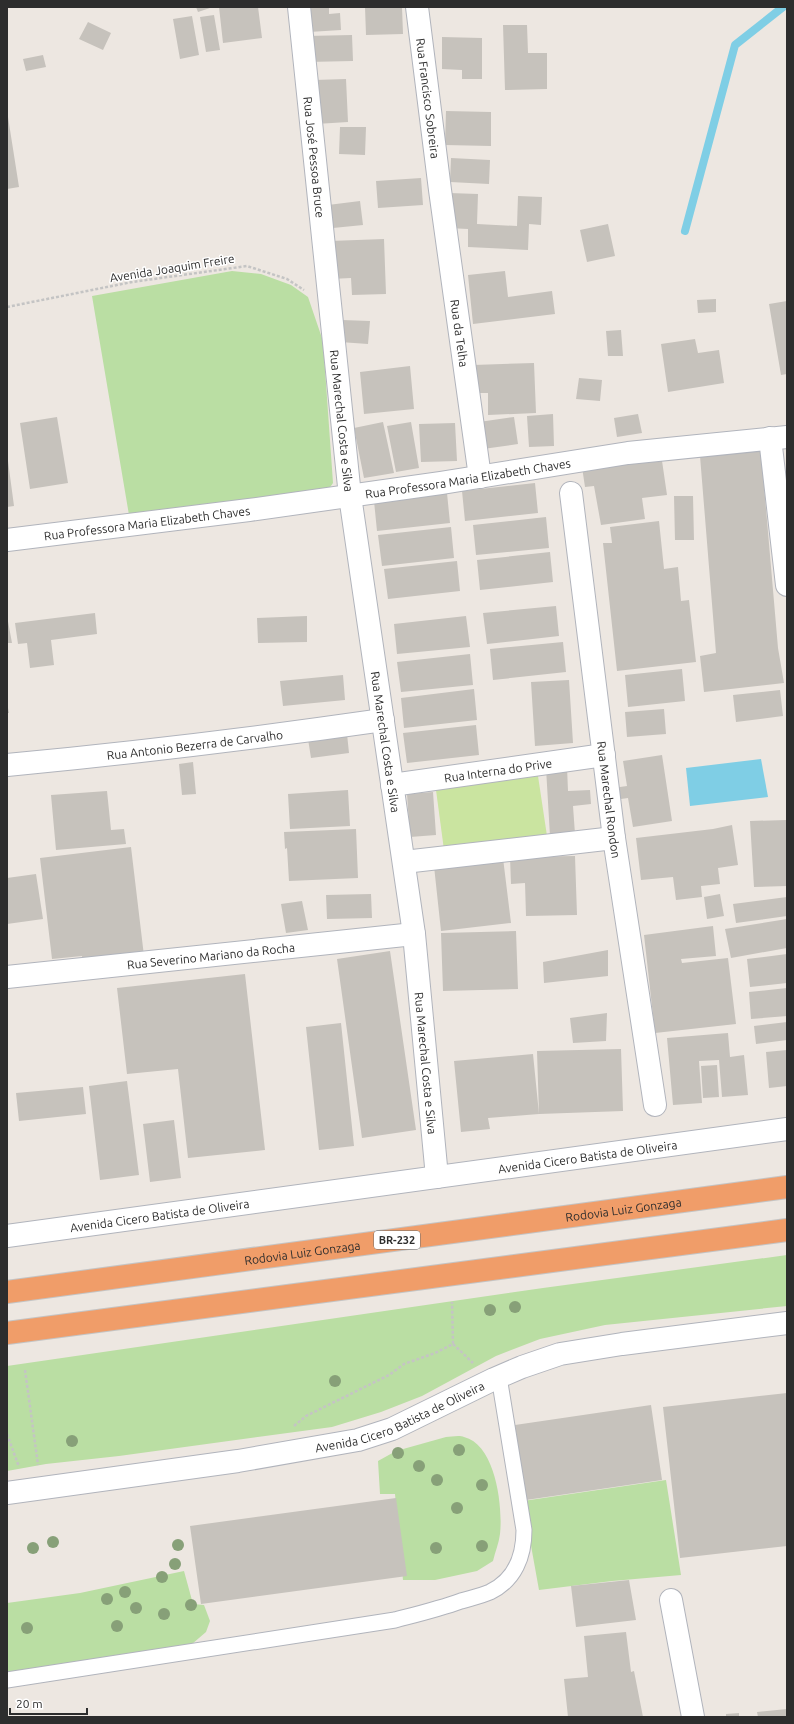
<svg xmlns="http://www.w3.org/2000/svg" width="794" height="1724" font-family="Ubuntu,sans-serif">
<rect width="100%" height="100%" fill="#ede7e1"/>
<path fill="#badea3" d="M232,271L261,274L291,285L308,297L323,341L333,483L326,493L129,515L92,296Z
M787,1255V1306L605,1325L540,1339L496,1356L422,1396L381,1412L332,1427L119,1456L46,1464L7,1471V1366L543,1288Z
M446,1437C451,1437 459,1435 464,1437C496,1445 503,1507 500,1534C499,1543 495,1552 493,1561L477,1571L435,1580H403L395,1494H380L378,1461L396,1451Z
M666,1480L681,1575L612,1581L539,1590L523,1501Z
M184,1571L193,1604L204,1605L210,1621L206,1632L192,1644L7,1674V1603L80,1593Z"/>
<path fill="#cae4a0" d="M538,776L547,836L444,850L436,790Z"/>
<path fill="#7fcee5" d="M761,759L768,797L690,806L686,768Z"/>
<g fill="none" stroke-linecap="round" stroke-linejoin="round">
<path stroke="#7fcee5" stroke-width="8" d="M685,231L735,45L783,7"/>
</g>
<path fill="#c6c2bc" d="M196,7H213L198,12Z
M219,7H258L262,38L223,43Z
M308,7H329V14L340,13L341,30L309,32Z
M365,7H402L403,34L366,35Z
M214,15L220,50L206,52L200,17Z
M192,16L199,55L180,59L173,19Z
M88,22L111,33L103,50L79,39Z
M503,25H527L528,53H547V89L505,90Z
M352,35L353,61L307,62L306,36Z
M442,37L482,38V79H462V70L442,69Z
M43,55L46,67L26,71L23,59Z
M346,79L348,122L316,124L314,80Z
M446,111L491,112V146L445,145Z
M7,117H8L19,187L7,189Z
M340,127H366L365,155L339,154Z
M451,158L490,160L489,184L450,182Z
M421,178L423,205L378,208L376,181Z
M449,193L478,194L477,224L517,226L518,196L542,197L541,225L529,224L528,250L468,247V229L448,228Z
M360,201L363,225L323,229L320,206Z
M608,224L615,256L587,262L580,230Z
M384,239L386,294L352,295L351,278L331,279L330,241Z
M505,271L508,297L552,291L555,314L473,324L468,275Z
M716,299V312L698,313L697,300Z
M787,301V374L781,375L769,304Z
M342,320L370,321L368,344L340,342Z
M621,330L623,356H608L606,331Z
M695,339L698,353L719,350L724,383L668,392L661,344Z
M534,363L536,413L488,415V393H474L473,365Z
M410,366L414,409L364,414L360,372Z
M579,378L602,380L600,401L576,399Z
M553,414L554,446L529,447L527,416Z
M638,414L642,433L617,437L614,418Z
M57,417L68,483L30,489L20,423Z
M514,417L518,444L483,449L479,422Z
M383,422L394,473L364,478L354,428Z
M411,422L419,468L396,472L387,426Z
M455,423L457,461L421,462L419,424Z
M761,451L778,648L784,683L704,692L700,656L716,653L700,456Z
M661,454L667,495L642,498L645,519L601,525L594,486L585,487L582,467Z
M7,461H8L14,506L7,507Z
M535,483L538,513L465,521L462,491Z
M447,493L450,523L377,531L374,501Z
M674,496H693L694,540H675Z
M546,517L549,548L476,555L473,525Z
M659,521L664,569L678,567L681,601L689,600L696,662L617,671L603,543H612L610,527Z
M451,527L454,558L382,566L378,535Z
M550,552L553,582L480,590L477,560Z
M457,561L460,591L388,599L384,569Z
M556,606L559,636L487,644L483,613Z
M95,613L97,634L51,640L54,665L30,668L27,643L18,644L15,623Z
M7,616L12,643H7Z
M307,616V642L258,643L257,618Z
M466,616L470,647L397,654L394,624Z
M563,642L566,672L493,680L490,649Z
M470,654L473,685L401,692L397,662Z
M682,669L685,701L628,707L625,675Z
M343,675L345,700L283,706L280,681Z
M569,680L573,743L535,746L531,682Z
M474,689L477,720L404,728L401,698Z
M780,690L783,716L736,722L733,695Z
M7,703L9,713H7Z
M664,709L666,734L627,737L625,712Z
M476,725L479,755L407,763L403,733Z
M347,734L349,753L311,758L308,739Z
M662,755L672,821L633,827L628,798L614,800L613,788L627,786L623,761Z
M193,762L196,794L182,795L179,764Z
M567,767L568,791L590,790L591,804L573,806L575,834L550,836L546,768Z
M348,790L350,826L290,829L288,794Z
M107,791L111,830L124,829L126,844L56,850L51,795Z
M433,792L436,835L410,837L407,794Z
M787,820V886L754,887L750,821Z
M732,825L738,865L718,868L720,884L701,886L702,897L676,900L673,877L641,880L636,838L713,829Z
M356,829L358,878L289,881L287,848L285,849L284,832Z
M131,847L144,956L83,963L82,956L52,959L40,858Z
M575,856L577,915L526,916L525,883L511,884L510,857Z
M503,858L511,923L441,931L434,866Z
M36,874L43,919L7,924V878Z
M371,894L372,918L327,919L326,895Z
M720,894L724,916L707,919L704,897Z
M787,897V916L736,923L733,904Z
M302,901L308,930L286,933L281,904Z
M787,919V948L731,958L725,929Z
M713,926L716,956L681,959L682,963L728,958L736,1024L655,1033L644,935Z
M516,931L518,989L443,991L441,933Z
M608,950V976L544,983L543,962Z
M390,951L416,1130L362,1138L337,959Z
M787,954V983L750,987L747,959Z
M245,974L265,1150L188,1158L178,1069L127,1074L117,988Z
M787,988V1016L751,1019L749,992Z
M607,1013L606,1041L573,1043L570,1018Z
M787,1022V1040L756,1044L754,1026Z
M341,1023L354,1146L319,1150L306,1027Z
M728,1033L730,1057L744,1055L748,1095L722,1097L719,1060L699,1061L702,1103L673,1105L667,1038Z
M621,1049L623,1111L539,1114L537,1051Z
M787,1050V1086L769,1088L766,1052Z
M533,1054L539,1114L488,1118L490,1129L461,1132L454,1061Z
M717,1065L719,1097L703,1098L701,1066Z
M127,1081L139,1175L100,1180L89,1086Z
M83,1087L86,1114L19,1121L16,1093Z
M174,1120L181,1178L150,1182L143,1124Z
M787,1393V1546L680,1558L663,1407Z
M651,1405L662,1480L526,1500L515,1425Z
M396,1498L407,1576L201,1604L190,1526Z
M629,1580L636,1620L576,1627L571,1586Z
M626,1632L631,1672L634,1671L643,1717H568L564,1679L588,1677L584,1636Z
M787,1709V1717H758L757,1712Z
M739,1713V1717H726V1714Z"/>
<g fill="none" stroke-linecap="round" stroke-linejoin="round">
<g stroke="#b1b4bc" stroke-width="17">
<path id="lane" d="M7,1680L395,1620C418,1614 439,1609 461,1601C471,1598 481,1596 490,1592C515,1580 524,1556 524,1530L499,1377"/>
</g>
<g stroke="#b1b4bc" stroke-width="24">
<g id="street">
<path id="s1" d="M299,7L350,496L414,934L437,1177"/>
<path id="s2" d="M417,7L440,190L480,477"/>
<path d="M770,438L787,585"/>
<path id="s3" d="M571,493L614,838L655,1105"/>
<path id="s4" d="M7,540L249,510L441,483L628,453L787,437"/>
<path id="s5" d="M7,765C133,753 258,738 383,720"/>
<path id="s6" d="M392,785L604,755"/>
<path d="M404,862L614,838"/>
<path id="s7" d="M7,977L414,934"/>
<path d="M671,1600L693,1717"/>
</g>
</g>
<g stroke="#b1b4bc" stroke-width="24">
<g id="secondary">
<path id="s8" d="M7,1236L787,1129"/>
<path id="s9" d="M7,1493L238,1461L358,1440L392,1429L494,1379L522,1367L560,1354L622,1344L787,1323"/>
</g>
</g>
<g stroke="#c4c4c4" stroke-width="24">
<g id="highway">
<path id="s10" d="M7,1292L787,1187"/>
<path d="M7,1333L787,1230"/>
</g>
</g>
<path stroke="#c4c4c4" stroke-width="2.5" stroke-dasharray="3 2" stroke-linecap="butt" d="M7,307L132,282L247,266L287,279L304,290
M453,1344L473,1363
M25,1370L38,1465
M294,1426L306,1416L389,1375L404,1364L435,1353L453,1344L452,1302
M7,1434L19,1467"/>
<use href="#lane" stroke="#fff" stroke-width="15"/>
<use href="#street" stroke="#fff" stroke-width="22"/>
<use href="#secondary" stroke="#fff" stroke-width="22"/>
<use href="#highway" stroke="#f09d69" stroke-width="22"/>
</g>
<g fill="#87a078">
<circle cx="515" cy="1307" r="6"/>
<circle cx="490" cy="1310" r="6"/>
<circle cx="335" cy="1381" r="6"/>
<circle cx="72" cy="1441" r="6"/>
<circle cx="459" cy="1450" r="6"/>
<circle cx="398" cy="1453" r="6"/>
<circle cx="419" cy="1466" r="6"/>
<circle cx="437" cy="1480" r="6"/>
<circle cx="482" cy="1485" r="6"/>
<circle cx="457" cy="1508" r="6"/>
<circle cx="53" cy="1542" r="6"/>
<circle cx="178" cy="1545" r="6"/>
<circle cx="482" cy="1546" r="6"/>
<circle cx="33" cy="1548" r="6"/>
<circle cx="436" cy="1548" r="6"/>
<circle cx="175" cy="1564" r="6"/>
<circle cx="162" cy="1577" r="6"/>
<circle cx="125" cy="1592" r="6"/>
<circle cx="107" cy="1599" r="6"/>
<circle cx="191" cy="1605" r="6"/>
<circle cx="136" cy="1608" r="6"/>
<circle cx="164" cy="1614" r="6"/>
<circle cx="117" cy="1626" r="6"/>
<circle cx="27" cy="1628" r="6"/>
</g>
<g text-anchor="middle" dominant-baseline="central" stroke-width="3" stroke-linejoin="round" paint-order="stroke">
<rect fill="#fff" stroke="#6c6c6c" stroke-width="1" x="374" y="1231" width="46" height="18" rx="3"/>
<g font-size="11" font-weight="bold" fill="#2d2d2d">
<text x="397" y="1240">BR-232</text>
</g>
<g font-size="12" fill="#2d2d2d" stroke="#fff">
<text stroke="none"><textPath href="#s2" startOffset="92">Rua Francisco Sobreira</textPath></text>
<text stroke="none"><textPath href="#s1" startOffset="151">Rua José Pessoa Bruce</textPath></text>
<text transform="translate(172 268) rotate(-9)">Avenida Joaquim Freire</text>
<text stroke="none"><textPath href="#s2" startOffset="329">Rua da Telha</textPath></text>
<text stroke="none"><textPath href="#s1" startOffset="416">Rua Marechal Costa e Silva</textPath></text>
<text stroke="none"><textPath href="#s4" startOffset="465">Rua Professora Maria Elizabeth Chaves</textPath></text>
<text stroke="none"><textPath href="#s4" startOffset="141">Rua Professora Maria Elizabeth Chaves</textPath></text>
<text stroke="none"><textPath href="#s1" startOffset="740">Rua Marechal Costa e Silva</textPath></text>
<text stroke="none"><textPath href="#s5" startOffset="189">Rua Antonio Bezerra de Carvalho</textPath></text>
<text stroke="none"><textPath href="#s6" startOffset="107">Rua Interna do Prive</textPath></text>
<text stroke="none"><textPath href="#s3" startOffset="309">Rua Marechal Rondon</textPath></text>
<text stroke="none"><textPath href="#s7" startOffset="205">Rua Severino Mariano da Rocha</textPath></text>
<text stroke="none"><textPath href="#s1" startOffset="1064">Rua Marechal Costa e Silva</textPath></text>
<text stroke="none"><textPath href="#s8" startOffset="586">Avenida Cicero Batista de Oliveira</textPath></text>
<text stroke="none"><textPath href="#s10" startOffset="622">Rodovia Luiz Gonzaga</textPath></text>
<text stroke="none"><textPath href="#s8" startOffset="154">Avenida Cicero Batista de Oliveira</textPath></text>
<text stroke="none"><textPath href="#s10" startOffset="298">Rodovia Luiz Gonzaga</textPath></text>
<text stroke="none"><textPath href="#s9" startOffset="402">Avenida Cicero Batista de Oliveira</textPath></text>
</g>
</g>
<rect width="794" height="1724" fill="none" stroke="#2d2d2d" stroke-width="16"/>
<path d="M10 1708v6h77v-6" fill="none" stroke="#2d2d2d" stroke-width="2"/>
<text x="16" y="1708" font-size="12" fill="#2d2d2d" stroke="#ffffff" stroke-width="3" paint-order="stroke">20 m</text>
</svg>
